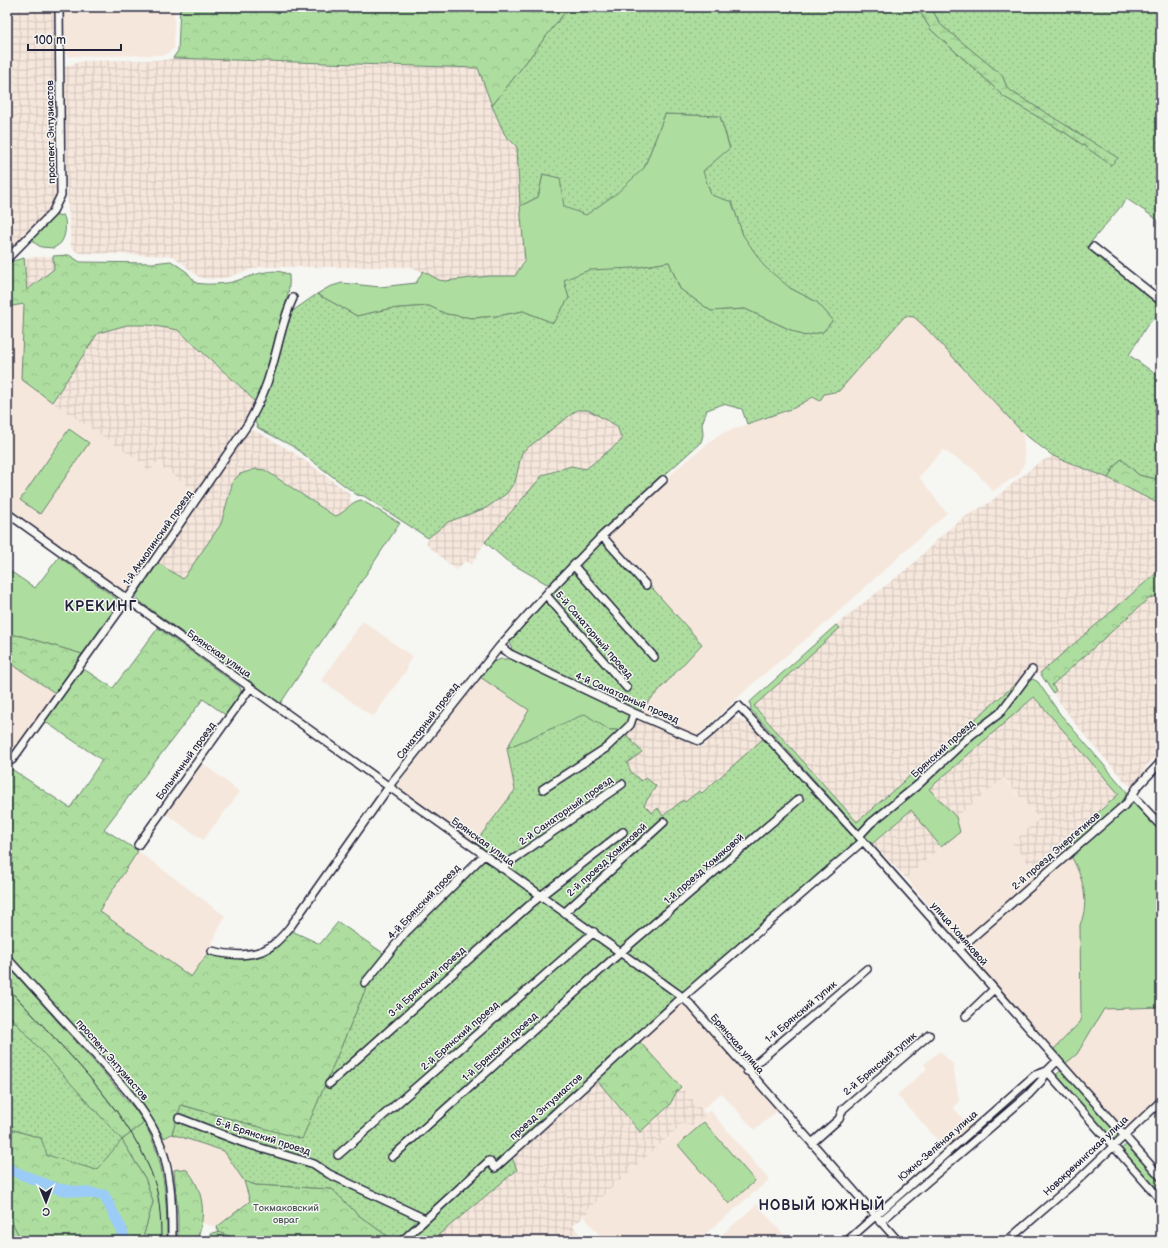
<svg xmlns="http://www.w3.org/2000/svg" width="1168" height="1248" font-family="'Balsamiq Sans',sans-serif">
<defs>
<pattern id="industrial-grid" width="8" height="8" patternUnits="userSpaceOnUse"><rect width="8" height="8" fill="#f6e7dc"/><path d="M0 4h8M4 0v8" fill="none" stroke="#d3c6be"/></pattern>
<pattern id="forest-crowns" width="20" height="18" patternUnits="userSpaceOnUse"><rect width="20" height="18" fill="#adde9f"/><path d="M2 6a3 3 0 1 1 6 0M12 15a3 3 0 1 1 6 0" fill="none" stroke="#95be8a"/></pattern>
<pattern id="wetland-marsh" width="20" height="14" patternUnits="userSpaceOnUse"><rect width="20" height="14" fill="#adde9f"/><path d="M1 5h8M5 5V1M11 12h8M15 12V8" fill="none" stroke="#95be8a"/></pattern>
<pattern id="garden-dots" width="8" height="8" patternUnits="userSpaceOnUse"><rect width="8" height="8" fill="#adde9f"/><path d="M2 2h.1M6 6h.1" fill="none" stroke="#95be8a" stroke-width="1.8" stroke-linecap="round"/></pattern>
</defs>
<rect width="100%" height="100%" fill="#f6f6f2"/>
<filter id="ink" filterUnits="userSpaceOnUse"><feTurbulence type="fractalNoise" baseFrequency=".025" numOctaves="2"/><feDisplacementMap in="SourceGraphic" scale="8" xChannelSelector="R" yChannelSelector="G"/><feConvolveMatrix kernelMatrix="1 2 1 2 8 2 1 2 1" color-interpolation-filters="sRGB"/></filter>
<g filter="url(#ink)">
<path fill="#f6e7dc" d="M62,7H174V48L165,55L68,56L63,52Z
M24,303L21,379L144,464L150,471L156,463L198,493L129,591H121L7,509V307Z
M905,316L914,317L925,327L1023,433L1025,461L1019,474L993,491L972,468L943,450L919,477L947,513L828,621L758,679L696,737L639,712L702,644L612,544L603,540L679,467L720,434L794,408L813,397L839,391Z
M363,621L413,657L406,666L408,668L373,717L321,680Z
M7,661L55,693L7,761Z
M480,677L529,710L507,748L515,790L475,843L397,787L398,784Z
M201,762L240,792L203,840L165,813Z
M1003,778L1039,819V876L964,941L960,942L906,878L959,832L956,817Z
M138,851L225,916L207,954L191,977L99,911Z
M1071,856L1081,874L1084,892V915L1080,925L1081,1021L1053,1050L969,953L968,949L969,945Z
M682,1003L688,1007L777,1111L755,1130L721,1093L702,1110L639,1041L679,1004Z
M1161,1007V1097L1128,1127L1122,1128L1065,1064L1077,1054L1104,1009Z
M940,1051L953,1064L959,1101L953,1107L970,1127L945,1148L897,1095L927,1069L924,1064Z
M710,1110L769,1180L697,1241H605L584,1217L588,1213L586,1211L684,1123L690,1128Z
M172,1134L224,1151L244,1181L251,1201L217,1227L201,1223L202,1207L178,1169L174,1170L164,1138Z
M757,1204L789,1241H715Z"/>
<path fill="url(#industrial-grid)" d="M7,7H57L59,194L50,211L7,254Z
M173,58L479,68L492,106L505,135L517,147L525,260L515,276H489L445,281L439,280L412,267H259L225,278L208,279L199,277L173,256L79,253L71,248L67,188L63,68L69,65L83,61L166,60Z
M53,256L54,269L27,290L24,258Z
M127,325H148L178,330L243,389L255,402L247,420L198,493L156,463L150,472L143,466L144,464L52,402L98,333Z
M577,410H588L617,426L622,440L586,469L571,466L485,542L472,564L465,561L456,570L426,544L428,538L448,522L486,508L515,482L522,452Z
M251,430H254L293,452L349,493L351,503L345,513L336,516L265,470H248L240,474L230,487L221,524L183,579L158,563L246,432Z
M1053,456L1108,478L1161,505V569L1040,673L1020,680L857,822L754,705L839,628L836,625L914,563L941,536L961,519L989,503L1038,463Z
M1161,594V753L1147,765L1136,784L1131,786L1126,783L1077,726L1053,693L1056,690L1052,685L1148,599Z
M1034,697L1120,794L1063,844L1068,851L1039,876L1012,843L1039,819L1004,778L956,817L929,789Z
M733,717L742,720L764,738L701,793L699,791L684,802L668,810L669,812L663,816L652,813L644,805L641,782L631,772L627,763L622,730L635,718L702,747L729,718Z
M911,810L941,847L906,878L873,844Z
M596,1079L639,1132L669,1106L677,1091L681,1087L706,1114L690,1128L684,1123L586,1211L588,1213L573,1226L585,1241H438L435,1238L517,1170L511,1155Z"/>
<path fill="#adde9f" stroke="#68806d" d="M665,114L720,116L730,149L703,171L732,202L743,235L790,288L817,302L833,320L823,332L804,336L745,309L711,311L680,289L669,262L564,280L569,298L553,323L523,311L498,316L472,318L446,314L429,306L388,309L357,316L317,294L329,287L342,283L380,287L416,283L423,271L439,280L445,281L489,276H515L525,260L520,206L538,197L543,174L560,178L644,168Z
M63,215C67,220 66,235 62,241C61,244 56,246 54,248L41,247L33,242V238L54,216Z
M69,429L89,443L40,514L20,500Z
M256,469L265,470L333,515L336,516C347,512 349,502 361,500L400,523L280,704L138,600L136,596L158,563L183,579L221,524L233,481L240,474Z
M59,557L117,599L116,609L82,654L21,636L7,634V569L35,588Z
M836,625L840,628L754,706L857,822L1020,680L1025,683L1033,679L1038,682L1060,714L1127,792L1124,801L1068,851L1063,844L1119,794L1034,697L929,789L956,817L960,832L941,847L911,810L872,844L751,710L750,702Z
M501,659H513L635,718L622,730H609L584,715L507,748L529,710L480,677L491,663Z
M1133,801L1161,830V1007L1104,1009L1077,1054L1065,1064L1053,1050L1081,1021L1080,925C1090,901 1083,878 1071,856Z
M1060,1071L1065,1072L1119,1133L1118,1138L1114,1141L1110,1140L1055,1076Z
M704,1122L755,1181L729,1204L678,1145Z
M144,1123C165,1160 167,1200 167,1241H142L153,1202L145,1178L122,1140Z
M1127,1144L1130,1145L1161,1180V1196L1122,1151L1121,1149Z
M7,1217H9L22,1241H7Z"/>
<path fill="url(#forest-crowns)" stroke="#68806d" d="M180,7H569L492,106L478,68L173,58L178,51Z
M69,255L80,262L153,263L171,261L187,272L196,283C207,285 216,284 227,283C246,280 271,264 289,275C291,294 282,314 277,332C270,356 265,380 255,402L243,389L178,330L148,325H127L98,333L52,402L21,379L24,304L7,307V265L13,261L24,258L27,290L54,269L53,256Z
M1121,459L1139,475L1161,480V505L1108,478L1114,467Z
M1161,569V594L1148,599L1052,685L1056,690L1053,693L1040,673Z
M158,628L240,687L242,696L227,716L203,699L104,829L138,851L99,911L191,977L207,954C245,962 264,961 292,931L320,944L338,922L389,957L367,986L302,1140L182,1105L172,1134L164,1138L144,1105L7,952V766L70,808L102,760L44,721L82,668L113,688Z
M7,634L21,636L82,654L55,693L7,661Z
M7,965L104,1073L137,1112L144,1123L122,1140L145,1178L153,1202L142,1241H22L9,1217H7V1128L41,1138L121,1140L7,1013Z
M639,1041L681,1087L677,1091L669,1106L640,1132L596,1079Z
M178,1169L187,1170C204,1190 207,1217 196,1241H178V1216L174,1170Z
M244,1181L256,1185L332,1189L357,1214L394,1241H312L303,1239L296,1241H242L218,1232L217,1227L250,1201Z"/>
<path fill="url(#wetland-marsh)" stroke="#68806d" d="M917,7H931L940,24L1002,75L1008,89L1119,158L1111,165L1067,134L1004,97L977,71L931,30Z"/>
<path fill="url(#garden-dots)" stroke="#68806d" d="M569,7H917L931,30L977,71L1004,97L1067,134L1111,165L1118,158L1008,89L1002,75L940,24L931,7H1161V222L1127,199L1087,247L1161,303V310L1146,327L1129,355L1161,378V480L1139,475L1121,459L1114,467L1108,478L1053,456L1023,433L925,327L914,317L905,316L839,391L824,394L820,401L813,397L794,408L747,424L742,409L723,404L707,410L702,424L703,435L701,442L602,532L553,582L547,584L507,561L485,542L543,475L571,466L586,469L622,440L617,426L588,410H577L522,452L515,482L506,494L486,508L448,522L428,538L364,496L357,495L294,447L258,428L255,422L256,414L286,324L291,312L317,294L357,316L388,309L429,306L446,314L472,318L498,316L523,311L553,323L569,298L564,280L589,270L634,268L669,262L680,289L711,311L745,309L804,336L823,332L833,320L817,302L790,288L764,266L743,235L732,202L711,195L703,171L730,148L720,116L665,114L644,168L617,193L586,215L564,207L560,178L543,174L538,197L520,206L517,147L505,135L492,106Z
M603,540L612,543L702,644L639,712L512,650L510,641L573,569Z
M585,714L609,730H622L642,752L627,763L631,772L641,781L646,778L656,786L644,805L652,813L658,808L663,816L683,800L685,802L699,791L702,793L764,738L857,837L855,844L686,990L683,991L679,990L475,843L515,790L507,748Z
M483,859L675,995V998L517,1141L511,1155L517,1170L436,1237L438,1241H394L357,1214L332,1189L256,1185L244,1181L224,1151L172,1134L181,1105L302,1139L367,986L409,933Z
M7,1013L122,1140L96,1170L47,1155L41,1138L7,1128Z
M218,1232L242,1241H207L212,1233Z"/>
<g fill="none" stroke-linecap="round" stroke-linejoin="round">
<path stroke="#9bccf7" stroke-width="11" d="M7,1167L13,1171L58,1189L104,1195L122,1230L125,1241"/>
<g stroke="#22223b" stroke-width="10">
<path id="minor" d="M1093,247L1161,301
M7,259L52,213L61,195L59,7
M7,513L677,993L690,1004L898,1241
M602,536L646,585
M574,566L654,657
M546,595L627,688
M500,646L510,654L634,713L699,741C714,731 725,717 739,706L863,841L1161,1177
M12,760L134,590L248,424C258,406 266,389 271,370C279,345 282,321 293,298
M543,789L606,748L630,725L634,713
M1132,795L1161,826
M859,836L871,823L919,784L971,735L1000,713L1032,670
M138,845L250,688
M501,868L622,784
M564,913L664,822
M959,949L1127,803L1138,786L1161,762
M212,951C232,956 259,958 275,943C281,938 286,932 290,927L393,781L500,646L549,591L602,536L663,480
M7,958C35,989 63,1020 91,1050C114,1076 140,1102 156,1134C172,1167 172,1205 172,1241
M365,983L405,933L484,855
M966,1016L994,989
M747,1071L867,969
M329,1084L533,902L623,832
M179,1118L244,1143L314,1164L329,1174L425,1219
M812,1143L839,1119L843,1109L929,1035
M338,1155L594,932
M392,1157L613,959L799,799
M880,1222L1028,1095L1042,1080L1047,1071L1161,1200
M402,1241L489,1161L495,1168L676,1003L863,841
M847,1241L1035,1075L1047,1071L1057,1061
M1007,1241L1080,1178L1161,1101"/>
</g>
<use href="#minor" stroke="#f6f6f2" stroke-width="7"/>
<path stroke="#22223b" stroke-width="1" d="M7,987C54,1039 126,1107 151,1172C160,1194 161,1218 161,1241"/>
</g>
</g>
<g text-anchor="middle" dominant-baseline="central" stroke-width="3" stroke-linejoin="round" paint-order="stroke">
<g font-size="10" fill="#22223b" stroke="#f6f6f2">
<text transform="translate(51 132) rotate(-91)">проспект Энтузиастов</text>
<text transform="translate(158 538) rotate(-55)">1-й Акмолинский проезд</text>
<text transform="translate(594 635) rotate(49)">5-й Санаторный проезд</text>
<text transform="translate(219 654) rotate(35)">Брянская улица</text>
<text transform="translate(627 698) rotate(24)">4-й Санаторный проезд</text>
<text transform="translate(428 721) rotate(-52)">Санаторный проезд</text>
<text transform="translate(943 749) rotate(-42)">Брянский проезд</text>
<text transform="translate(186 761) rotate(-54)">Больничный проезд</text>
<text transform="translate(566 811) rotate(-35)">2-й Санаторный проезд</text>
<text transform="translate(483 842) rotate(36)">Брянская улица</text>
<text transform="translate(1056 851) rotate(-41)">2-й проезд Энергетиков</text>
<text transform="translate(607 860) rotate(-42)">2-й проезд Хомяковой</text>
<text transform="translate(704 869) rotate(-41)">1-й проезд Хомяковой</text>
<text transform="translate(424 902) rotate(-46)">4-й Брянский проезд</text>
<text transform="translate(959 934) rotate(49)">улица Хомяковой</text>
<text transform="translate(427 982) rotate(-42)">3-й Брянский проезд</text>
<text transform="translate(801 1012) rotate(-40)">1-й Брянский тупик</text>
<text transform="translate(460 1036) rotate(-41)">2-й Брянский проезд</text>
<text transform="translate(737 1044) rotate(49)">Брянская улица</text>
<text transform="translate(500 1047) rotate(-42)">1-й Брянский проезд</text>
<text transform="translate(112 1060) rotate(49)">проспект Энтузиастов</text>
<text transform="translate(880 1064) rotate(-40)">2-й Брянский тупик</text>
<text transform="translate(546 1107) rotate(-42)">проезд Энтузиастов</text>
<text transform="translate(263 1137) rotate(18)">5-й Брянский проезд</text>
<text transform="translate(938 1146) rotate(-41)">Южно-Зелёная улица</text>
<text transform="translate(1086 1156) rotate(-43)">Новокрекингская улица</text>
</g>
<g font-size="10" fill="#4c5a59" stroke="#f6f6f2">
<text x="286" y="1208">Токмаковский<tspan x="286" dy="12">овраг</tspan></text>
</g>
<g font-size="14" font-weight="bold" letter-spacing="1" fill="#22223b" stroke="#f6f6f2">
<text x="101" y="606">КРЕКИНГ</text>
<text x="822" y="1205">НОВЫЙ ЮЖНЫЙ</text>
</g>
</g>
<rect width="1168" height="1248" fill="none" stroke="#f6f6f2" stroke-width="24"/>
<rect x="12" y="12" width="1144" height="1224" fill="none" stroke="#22223b" stroke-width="1.5" filter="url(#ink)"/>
<g transform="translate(46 1202) rotate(179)" stroke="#f6f6f2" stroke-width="3" paint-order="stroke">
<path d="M0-3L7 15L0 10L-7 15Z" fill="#22223b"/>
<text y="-6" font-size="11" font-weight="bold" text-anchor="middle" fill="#22223b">С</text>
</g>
<path d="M28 44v6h93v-6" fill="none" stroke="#22223b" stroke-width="2"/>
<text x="34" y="44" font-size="12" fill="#22223b" stroke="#f6f6f2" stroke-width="3" paint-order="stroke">100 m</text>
</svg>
